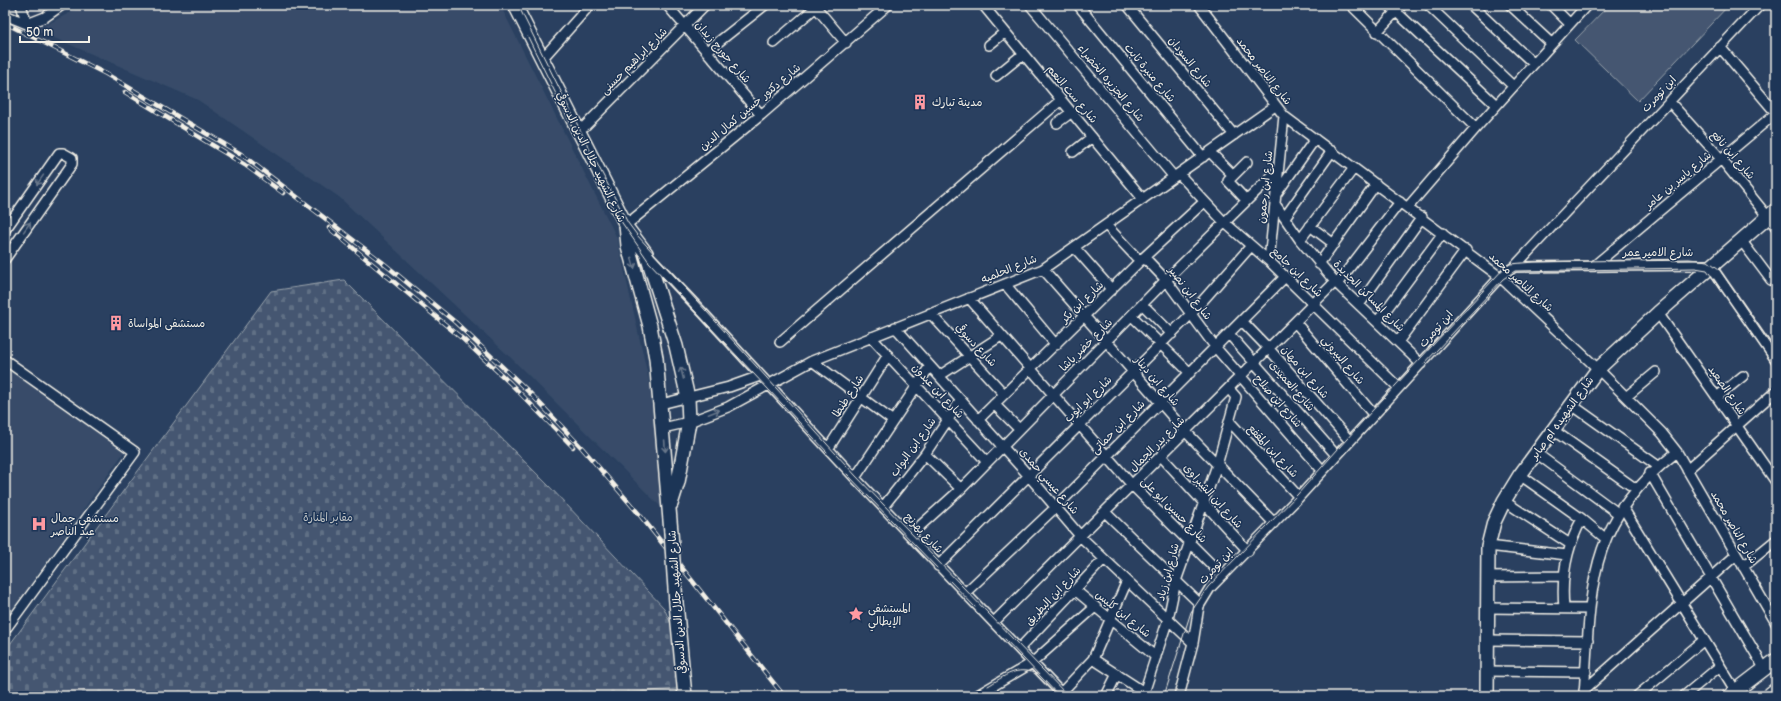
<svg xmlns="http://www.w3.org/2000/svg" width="1781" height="701" font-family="'Balsamiq Sans','Playpen Sans Arabic',sans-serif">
<defs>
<pattern id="cemetery-stones" width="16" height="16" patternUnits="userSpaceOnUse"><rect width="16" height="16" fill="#445771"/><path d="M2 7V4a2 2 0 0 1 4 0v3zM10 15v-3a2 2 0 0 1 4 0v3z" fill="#607085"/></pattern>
</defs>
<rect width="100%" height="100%" fill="#2a4060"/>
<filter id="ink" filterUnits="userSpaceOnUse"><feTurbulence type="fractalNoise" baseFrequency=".025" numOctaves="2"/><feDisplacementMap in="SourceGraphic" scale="8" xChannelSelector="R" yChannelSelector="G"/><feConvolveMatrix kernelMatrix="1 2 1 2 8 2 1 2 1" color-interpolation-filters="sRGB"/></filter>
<g filter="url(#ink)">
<path fill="#374c69" d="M85,5H500L617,238L654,403L667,513L510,357L339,197L198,100L36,30Z
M5,367L124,452L5,621Z"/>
<path fill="url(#cemetery-stones)" stroke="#9ca4ac" d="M344,280L549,486L664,608L676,635L677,689L581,696H5V651L271,291Z"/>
<path fill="#445771" stroke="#9ca4ac" d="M1609,5H1729L1638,101L1575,40Z"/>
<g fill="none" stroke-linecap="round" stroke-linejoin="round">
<g stroke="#f4f1e8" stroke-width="12">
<path id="street" d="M21,5L27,24
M667,5L761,115
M814,5L846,43
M983,5L1143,199
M1030,5L1174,177
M1078,5L1203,157
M1127,5L1234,135
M1199,5L1284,116L1500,277L1598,369L1662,433L1677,452L1776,623
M1351,5L1476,128
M1389,5L1496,105
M1428,5L1513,86
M1471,5L1534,64
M1510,5L1552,44
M1551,5L1570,24
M5,15L27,24L45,17L62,5
M1377,32L1402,5
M774,43L816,7
M989,45L1005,32
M1720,47L1776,113
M707,51L765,5
M542,59L590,5
M996,76L1023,54
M1669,101L1722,160L1776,227
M1057,123L1072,112
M577,130L585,126L705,5
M1073,152L1092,137
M1210,152L1233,175
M1179,174L1224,222L1269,261L1398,387
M1277,193L1315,139
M1246,200L1228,181L1247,162
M1275,204L1300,240L1337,284L1421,364
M1408,207L1476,128L1587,5
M1285,217L1332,151
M626,225L761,115L888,5
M1106,225L1136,257L1148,261L1166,280L1216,348L1322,470
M1310,226L1334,244
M5,230L59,153H63L72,158V164L5,259
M1300,240L1354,168
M1741,240L1771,280
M1074,247L1112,290
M649,256L704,314L855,478L1064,696
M1269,261L1284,116
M1319,264L1376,184
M1595,265L1776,113
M1514,267L1707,265L1713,269L1776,360
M1043,269L1186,432L1274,523
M1005,284L1056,345
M1337,284L1400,202
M969,298L1132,485L1222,575
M1143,305L1172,334
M1359,305L1422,217
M930,313L1004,394
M1658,313L1776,482
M1132,316L1190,373
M1242,321L1269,349L1349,440
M1295,322L1373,414
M1377,322L1443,233
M895,327L1028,475L1081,537L1193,643
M1229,334L1336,455
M871,337L987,462
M780,342L1061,100
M1398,342L1466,250
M5,360L135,452L5,630
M812,361L893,421
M939,376L1001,336
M1626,397L1656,372
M1717,397L1743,376
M661,404L729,387L760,376
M994,404L1019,429
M1572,405L1658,466
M978,420L1141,260L1204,202
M1230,422L1299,497
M663,428L689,422L728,407L812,361L1043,269L1275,106
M1553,430L1636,489
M828,449L888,355
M1536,453L1619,514
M925,454L961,489
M1161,456L1248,551
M1687,470L1776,391
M1650,473L1764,668
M1520,475L1582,519L1606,539
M855,478L930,366
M1504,501L1570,544
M1622,506L1738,695
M883,507L925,454L961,400
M1105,512L1200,604
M910,535L961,489L1166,280L1278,170
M1488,546L1567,555
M938,566L1191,314L1251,246
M1743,567L1776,540
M1488,577L1563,576
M1075,590L1156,657
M965,593L1056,507L1285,277
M1488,608L1589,609
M1564,608C1561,576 1566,548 1582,519
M994,622L1335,282
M1487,640L1588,641
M1019,649L1104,559
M1093,659L1144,692
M1487,671L1586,672
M1584,690L1736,555
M1061,693L1093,659L1127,581
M976,696L1032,663L1095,607
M1106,696L1117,674
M1143,696L1168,619L1176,581L1217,465L1236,397L1229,389
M1179,696L1193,643L1199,606L1210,588L1299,497L1500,277L1514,267L1760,5
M1584,696C1591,590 1585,523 1677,452
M1637,696L1704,640
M1684,696L1720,666"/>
</g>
<g stroke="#f4f1e8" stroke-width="16">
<path id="secondary" d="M515,5L626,225L628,246L650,326L656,358L671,532
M627,228L646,253L649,262L676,346L688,398L689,422L678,482L671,504
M676,603L685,696
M1487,696L1488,546L1494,522L1504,501L1520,475L1598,369L1658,313L1776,210
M1729,696L1776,660"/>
</g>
<g stroke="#f4f1e8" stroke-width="20">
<path id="highway" d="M1771,696L1776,692"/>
</g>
<use href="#street" stroke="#1d3557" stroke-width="9"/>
<use href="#secondary" stroke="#1d3557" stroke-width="13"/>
<use href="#highway" stroke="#1d3557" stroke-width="17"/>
<path stroke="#f4f1e8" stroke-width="1" d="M518,5L593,156L628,223L637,235L856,476L1068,696
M528,37L580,143
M596,175L616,214L649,262L827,452
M1424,364L1503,279L1515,271L1695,268L1707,270L1776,369
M847,474L937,568
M950,581L975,607
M1005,639L1059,696
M988,686C1005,676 1016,665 1037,674
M1164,696L1191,612L1208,587L1297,495L1371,412L1505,267L1510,264L1534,262L1689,259L1708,261L1719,269L1776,353"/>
<g stroke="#f4f1e8" stroke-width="4.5">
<path id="rail" d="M5,23L106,74L241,154L382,262L455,322L530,393L582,448L639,514L784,696
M125,92L245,165L283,193
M329,228L464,340L510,383L573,447"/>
</g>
<use href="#rail" stroke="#1d3557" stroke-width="3" stroke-dasharray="9" stroke-linecap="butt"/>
<g stroke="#f4f1e8" stroke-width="16" stroke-linecap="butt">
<path id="secondary-bridge" d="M671,532L676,603"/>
</g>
<use href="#secondary-bridge" stroke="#1d3557" stroke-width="13"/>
</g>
<defs><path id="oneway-shaft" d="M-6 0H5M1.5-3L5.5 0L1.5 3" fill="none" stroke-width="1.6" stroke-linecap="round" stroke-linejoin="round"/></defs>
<g stroke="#68778a">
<use href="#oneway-shaft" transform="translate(40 180) rotate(125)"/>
<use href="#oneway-shaft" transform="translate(27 227) rotate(-55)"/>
<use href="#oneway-shaft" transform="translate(633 263) rotate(75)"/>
<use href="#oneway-shaft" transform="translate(682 373) rotate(-103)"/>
<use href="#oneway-shaft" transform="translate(714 412) rotate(-21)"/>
<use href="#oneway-shaft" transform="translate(665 446) rotate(86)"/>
</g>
</g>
<defs>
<g id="building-bare" transform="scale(1.2)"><path d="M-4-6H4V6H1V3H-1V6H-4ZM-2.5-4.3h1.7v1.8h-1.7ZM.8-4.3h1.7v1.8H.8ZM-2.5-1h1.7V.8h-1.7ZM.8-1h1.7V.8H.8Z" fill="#ff9aa2" stroke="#1d3557" stroke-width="2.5" paint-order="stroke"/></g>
<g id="hospital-bare" transform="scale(1.2)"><path d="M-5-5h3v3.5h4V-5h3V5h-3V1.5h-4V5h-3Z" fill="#ff9aa2" stroke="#1d3557" stroke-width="2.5" paint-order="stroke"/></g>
<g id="sight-bare" transform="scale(1.2)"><path d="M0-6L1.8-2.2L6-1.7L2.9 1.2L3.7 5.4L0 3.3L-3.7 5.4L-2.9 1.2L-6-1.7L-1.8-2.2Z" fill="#ff9aa2" stroke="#1d3557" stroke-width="2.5" paint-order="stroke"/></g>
</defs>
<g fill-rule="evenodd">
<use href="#building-bare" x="920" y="102"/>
<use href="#building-bare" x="116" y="323"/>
<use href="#hospital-bare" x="39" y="524"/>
<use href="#sight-bare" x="856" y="614"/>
</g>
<g text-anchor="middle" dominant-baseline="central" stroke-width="3" stroke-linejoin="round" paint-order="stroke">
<g font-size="11" fill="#f4f1e8" stroke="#1d3557">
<text transform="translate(723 52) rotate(49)">شارع جورج زيدان</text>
<text transform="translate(634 61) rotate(-45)">شارع ابراهيم حسنى</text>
<text transform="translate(1190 62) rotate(51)">شارع السودان</text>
<text transform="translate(1264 71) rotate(52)">شارع الناصر محمد</text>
<text transform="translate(1150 73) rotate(50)">شارع منيرة ثابت</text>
<text transform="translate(1111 83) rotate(50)">شارع الجزيره الخضراء</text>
<text transform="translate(1072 94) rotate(50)">شارع ست النعم</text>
<text transform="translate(1659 94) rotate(-47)">ابن تومرت</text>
<text transform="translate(750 107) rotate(-40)">شارع دكتور حسين كمال الدين</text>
<text transform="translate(1733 155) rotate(49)">شارع ابن نافع</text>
<text transform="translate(591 157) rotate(64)">شارع الشهيد جلال الدين الدسوقي</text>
<text transform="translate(1678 180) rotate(-40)">شارع ياسر بن عامر</text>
<text transform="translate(1265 187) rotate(-84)">شارع ابن رحمون</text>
<text x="1658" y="252">شارع الامير عمر</text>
<text transform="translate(1009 269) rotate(-22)">شارع الحلميه</text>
<text transform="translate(1297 272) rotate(44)">شارع ابن جامع</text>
<text transform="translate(1521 282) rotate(42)">شارع الناصر محمد</text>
<text transform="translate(1190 293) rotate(53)">شارع ابن نصير</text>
<text transform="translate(1369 296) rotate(45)">شارع المساكن الجديدة</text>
<text transform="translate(1082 302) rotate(-44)">شارع ابن بكر</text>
<text transform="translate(1436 329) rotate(-48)">ابن تومرت</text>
<text transform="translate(976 345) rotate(47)">شارع دسوقي</text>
<text transform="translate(1086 345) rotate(-45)">شارع خضر باشا</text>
<text transform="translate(1343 360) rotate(50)">شارع البيروني</text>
<text transform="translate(1305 372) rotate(49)">شارع ابن مهان</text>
<text transform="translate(1157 381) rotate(49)">شارع ابن دينار</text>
<text transform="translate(1292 386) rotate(49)">شارع العميدى</text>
<text transform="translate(1727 390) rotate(55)">شارع الصعيد</text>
<text transform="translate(938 391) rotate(47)">شارع ابن عبدون</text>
<text transform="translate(848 396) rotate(-57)">شارع طنطا</text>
<text transform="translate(1088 399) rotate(-44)">شارع ابو ايوب</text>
<text transform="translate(1278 401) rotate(49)">شارع ابن صلاح</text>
<text transform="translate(1562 418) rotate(-54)">شارع الشهيده ام صابر</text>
<text transform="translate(1118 427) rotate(-45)">شارع ابن حماتى</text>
<text transform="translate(1157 444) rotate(-45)">شارع بدر الجمال</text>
<text transform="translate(913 447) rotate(-54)">شارع ابن البواب</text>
<text transform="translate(1273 451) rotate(47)">شارع ابن المقفع</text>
<text transform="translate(1049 481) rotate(49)">شارع عيسي حمدى</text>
<text transform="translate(1213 496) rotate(48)">شارع ابن الشبراوى</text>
<text transform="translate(1174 510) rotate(45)">شارع حسين ابو على</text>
<text transform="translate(1734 527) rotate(60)">شارع الناصر محمد</text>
<text transform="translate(924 533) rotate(47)">شارع بهرنج</text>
<text transform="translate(1216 566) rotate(-47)">ابن تومرت</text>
<text transform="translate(1168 572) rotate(-75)">شارع ابن زياد</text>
<text transform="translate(1053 596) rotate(-47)">شارع ابن البطريق</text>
<text transform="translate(677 602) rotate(-94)">شارع الشهيد جلال الدين الدسوقي</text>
<text transform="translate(1123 614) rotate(39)">شارع ابن كليس</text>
</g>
<g font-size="11" fill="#f4f1e8" stroke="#1d3557" text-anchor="start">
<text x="932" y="102">مدينة تبارك</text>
<text x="128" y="323">مستشفى المواساة</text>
<text x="51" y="518">مستشفي جمال<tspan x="51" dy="13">عبد الناصر</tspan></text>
<text x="868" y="608">المستشفى<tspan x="868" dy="13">الإيطالي</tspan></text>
</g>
<g font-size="11" fill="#bfc3c4" stroke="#1d3557">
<text x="328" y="517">مقابر المنارة</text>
</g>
</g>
<rect width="1781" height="701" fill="none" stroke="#1d3557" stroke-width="20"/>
<rect x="10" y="10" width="1761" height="681" fill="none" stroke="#f4f1e8" stroke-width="1.5" filter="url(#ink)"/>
<path d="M20 36v6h69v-6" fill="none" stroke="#f4f1e8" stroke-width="2"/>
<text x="26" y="36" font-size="12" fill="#f4f1e8" stroke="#1d3557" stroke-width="3" paint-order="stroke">50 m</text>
</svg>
